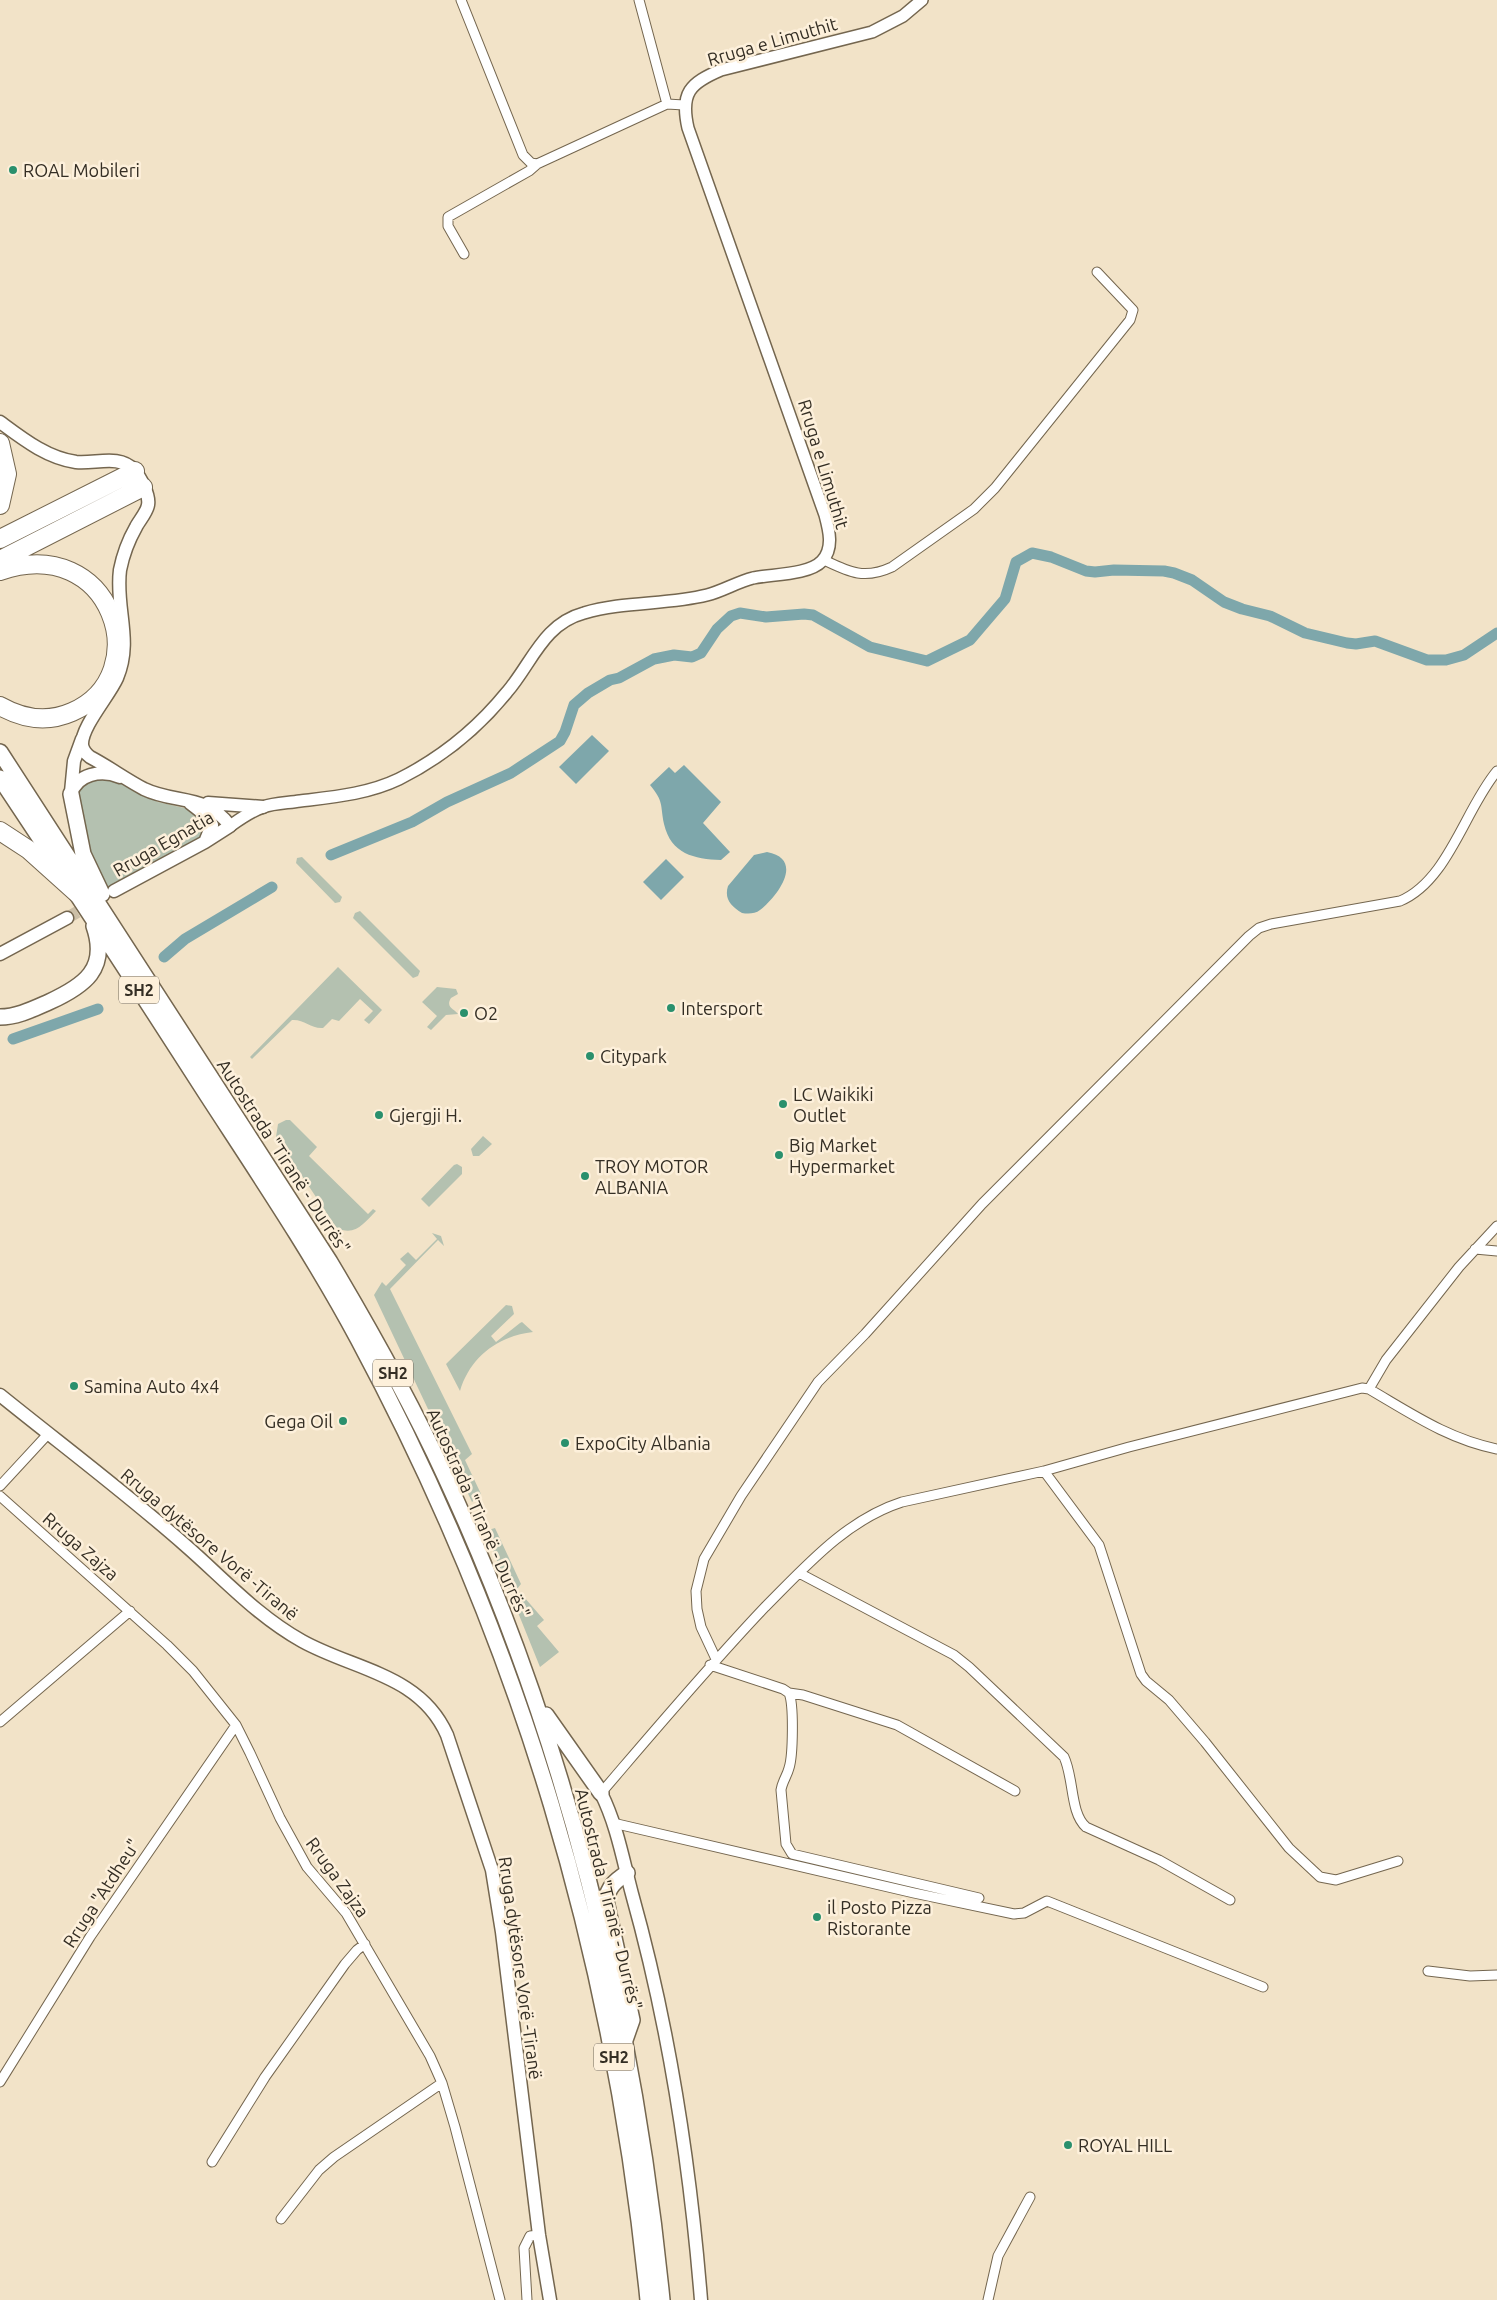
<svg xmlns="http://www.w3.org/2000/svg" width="1497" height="2300" font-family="Ubuntu,sans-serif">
<rect width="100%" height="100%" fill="#f2e3c8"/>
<path fill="#b4c1b0" d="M92,779H111L158,802L193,810L204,821L203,833L200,837L107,888L87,846L78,789Z
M302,857L342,897L340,902L335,903L296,863L297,858Z
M360,911L420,971L418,976L413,978L353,918L355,913Z
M338,967L382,1010L369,1024L364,1020L373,1011L360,999L339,1021L332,1019L323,1028C311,1029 304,1019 292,1020L252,1059L250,1057Z
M437,987L456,989L458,994L451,998C445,1008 455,1009 458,1014L446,1015L431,1030L427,1027L437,1016L422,1002Z
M286,1120H290L317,1147L309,1156L368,1214L373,1209L376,1211C364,1223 354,1238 336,1227L276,1137L278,1124Z
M483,1136L492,1144L479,1156H473L471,1149Z
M457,1164L462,1167V1174L429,1207L421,1199L454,1165Z
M432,1233L441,1236L444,1246L438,1240L390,1289L472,1454L465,1460L481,1494L472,1502L374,1295L382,1282L386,1286L406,1265L400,1259L408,1252L416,1260L437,1239Z
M506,1305L512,1306L514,1314L491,1336L496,1342L520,1323L522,1322L533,1332C498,1336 470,1357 460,1391L446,1364Z
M495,1528L521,1584L517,1589L544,1620L537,1626L559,1652L540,1667L485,1531Z"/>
<path fill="#7ea7ab" d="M592,735L609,751L576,784L559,767Z
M684,765L721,802L703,823L730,852L721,860C694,859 671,854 664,824C660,804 664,802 650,785L669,767L675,773Z
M767,852C805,859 778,896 760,910C755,914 748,914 742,913C731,906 724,899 728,886L754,855Z
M666,859L684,877L661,900L643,882Z"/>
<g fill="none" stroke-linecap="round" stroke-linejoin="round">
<path stroke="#7ea7ab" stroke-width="11" d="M331,855L412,822L447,802L511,773L560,741L565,732L574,705L588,693L610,680L619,678L654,659L674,655L692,657L701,653L717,629L731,616L740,613L766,617L804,614L813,615L870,647L927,661L970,640L1005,599L1016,562L1032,553L1051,557L1086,571L1095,572L1114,570L1164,571L1174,573L1192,580L1224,602L1242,609L1270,616L1305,633L1347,643L1356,644L1375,641L1427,660H1446L1464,655L1497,633
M164,957L185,939L272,887
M13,1039L98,1009"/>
<path stroke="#ccbfa7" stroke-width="12" stroke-dasharray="12 6" stroke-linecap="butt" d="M67,918L93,903"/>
<g stroke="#74664f" stroke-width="11">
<path id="minor" d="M461,0L523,155L531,163L537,164L667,104
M639,0L667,104L684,105
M464,254L448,226V217L529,171L537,164
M824,560C849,572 864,580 892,567L974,509L995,488L1130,320L1133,310L1097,272
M1475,1249L1497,1251
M1369,1389L1386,1360L1459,1267L1497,1226
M1044,1471L1099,1545L1141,1674L1146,1681L1169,1700L1205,1742L1289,1848L1320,1877L1336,1880L1398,1861
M0,1486L48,1434
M0,1496L167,1645L193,1671L236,1725L250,1753L280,1818L307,1867L346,1913L430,2056L442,2083L455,2127L500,2300
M799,1573L954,1655L969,1667L1064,1757C1074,1778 1070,1813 1086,1827L1159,1860L1230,1900
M716,1659L701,1627L697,1609L696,1591L704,1559L741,1496L818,1382L865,1334L982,1204L1249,936L1259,928L1271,924L1400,901C1448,881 1465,809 1497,771
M710,1665L783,1689L789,1693C794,1705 793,1756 789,1768C787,1776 782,1782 781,1790L786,1844L792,1854L979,1898
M789,1693L803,1695L897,1725L1015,1791
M0,1722L130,1611
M601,1793C655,1730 708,1667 765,1607C806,1566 846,1520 902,1502L1044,1471L1129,1447L1362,1388L1369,1389C1412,1414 1448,1439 1497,1449
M613,1823L914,1893L1014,1914L1024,1913L1047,1901L1263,1987
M1428,1971L1470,1976L1497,1975
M0,2082L90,1937L236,1725
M212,2162L265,2077L345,1964L357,1950L365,1944
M281,2219L319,2170L334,2157L442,2083
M527,2300L524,2248L530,2236L539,2235
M988,2300L998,2256L1030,2197"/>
</g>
<g stroke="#74664f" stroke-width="14">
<path id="tertiary" d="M230,826C240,819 251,811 263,807C274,803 288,803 300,801C333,797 368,794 399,779C441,758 477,729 507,692C532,663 543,624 584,613C624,601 667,605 707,595C723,591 737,582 753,578C772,574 809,575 822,561C834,548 829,530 825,515L688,128C680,93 690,83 721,70L872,32L903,16L922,0"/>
</g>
<g stroke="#74664f" stroke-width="15">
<path id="secondary" d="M0,422C23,439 47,458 76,462C96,464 119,454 134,470C140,477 150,495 148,505C147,512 139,521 136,527C128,541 123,555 120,570C115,608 133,640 117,678C109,696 81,727 82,745C83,751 86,754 90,757C109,767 125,779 144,789C175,804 207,794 230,826L205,842L114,891
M71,792L74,761L82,739
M71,794C77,774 101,769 120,777
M190,803L208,817L212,825L205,842
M208,803L263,807
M0,954L67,918
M0,1395C62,1445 126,1493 185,1545C223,1578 257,1616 302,1641C354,1670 420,1674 447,1735L492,1870L502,1932L539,2235L550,2300
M601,1793C617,1825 623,1860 632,1894C669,2026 690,2163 701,2300"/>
</g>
<g stroke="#74664f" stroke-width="18">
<path id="trunk" d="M0,752L330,1262C371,1331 411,1402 445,1476C565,1734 634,2017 662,2300
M0,778C70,883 139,989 207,1095C259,1175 313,1255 358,1339C521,1643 614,1957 648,2300
M71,794L83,854L102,894
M0,1017C17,1017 33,1009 49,1002C84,986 109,969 94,926
M546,1715L601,1793
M625,2040L632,2020L606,1901C608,1887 615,1881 627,1873"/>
</g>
<g stroke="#74664f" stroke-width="20">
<path id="motorway" d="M0,443L7,474L0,505
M0,539L135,471
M0,560L143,487
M0,571C112,532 158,675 72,712C47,723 23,719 0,706
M0,831L29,850L78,894"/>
</g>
<use href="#minor" stroke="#fff" stroke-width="9"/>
<use href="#tertiary" stroke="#fff" stroke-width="11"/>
<use href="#secondary" stroke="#fff" stroke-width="12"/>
<use href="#trunk" stroke="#fff" stroke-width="15"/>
<use href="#motorway" stroke="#fff" stroke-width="18"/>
</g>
<g fill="#2a906d" stroke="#fdf0db" stroke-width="2">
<circle cx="13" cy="170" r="5"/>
<circle cx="671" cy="1008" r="5"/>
<circle cx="464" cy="1013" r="5"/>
<circle cx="590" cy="1056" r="5"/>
<circle cx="783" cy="1104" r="5"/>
<circle cx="379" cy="1115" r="5"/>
<circle cx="779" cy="1155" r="5"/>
<circle cx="585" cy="1176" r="5"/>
<circle cx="74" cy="1386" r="5"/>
<circle cx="343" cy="1421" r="5"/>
<circle cx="565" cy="1443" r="5"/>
<circle cx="817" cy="1917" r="5"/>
<circle cx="1068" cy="2145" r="5"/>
</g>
<g text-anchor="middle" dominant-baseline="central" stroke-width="5" stroke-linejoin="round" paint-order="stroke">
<g fill="#fdf0db" stroke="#70685b" stroke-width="1">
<rect x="119" y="976.5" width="40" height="27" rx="4"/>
<rect x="373" y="1359.5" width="40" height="27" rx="4"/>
<rect x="594" y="2043.5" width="40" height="27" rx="4"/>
</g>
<g font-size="16" font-weight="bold" fill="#342e24">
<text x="139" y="990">SH2</text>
<text x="393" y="1373">SH2</text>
<text x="614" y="2057">SH2</text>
</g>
<g font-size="18" fill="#342e24" stroke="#fdf0db">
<text transform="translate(772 41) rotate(-16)">Rruga e Limuthit</text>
<text transform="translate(824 464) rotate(73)">Rruga e Limuthit</text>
<text transform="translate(163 843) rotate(-30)">Rruga Egnatia</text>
<text transform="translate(284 1156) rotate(57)">Autostrada "Tiranë - Durrës"</text>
<text transform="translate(479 1513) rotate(66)">Autostrada "Tiranë - Durrës"</text>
<text transform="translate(210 1544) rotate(40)">Rruga dytësore Vorë -Tiranë</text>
<text transform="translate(81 1546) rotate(41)">Rruga Zajza</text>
<text transform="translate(338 1877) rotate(54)">Rruga Zajza</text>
<text transform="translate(101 1893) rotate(-57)">Rruga "Atdheu"</text>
<text transform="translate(609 1899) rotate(76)">Autostrada "Tiranë - Durrës"</text>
<text transform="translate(521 1968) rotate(82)">Rruga dytësore Vorë -Tiranë</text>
</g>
<g font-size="18" fill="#342e24" stroke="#fdf0db" text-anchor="start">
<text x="23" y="170">ROAL Mobileri</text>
<text x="681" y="1008">Intersport</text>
<text x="474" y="1013">O2</text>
<text x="600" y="1056">Citypark</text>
<text x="793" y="1094">LC Waikiki<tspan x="793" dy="21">Outlet</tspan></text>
<text x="389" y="1115">Gjergji H.</text>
<text x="789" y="1145">Big Market<tspan x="789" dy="21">Hypermarket</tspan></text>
<text x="595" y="1166">TROY MOTOR<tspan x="595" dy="21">ALBANIA</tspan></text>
<text x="84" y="1386">Samina Auto 4x4</text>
<text x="333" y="1421" text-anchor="end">Gega Oil</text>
<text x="575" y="1443">ExpoCity Albania</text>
<text x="827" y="1907">il Posto Pizza<tspan x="827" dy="21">Ristorante</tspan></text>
<text x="1078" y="2145">ROYAL HILL</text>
</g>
</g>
</svg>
